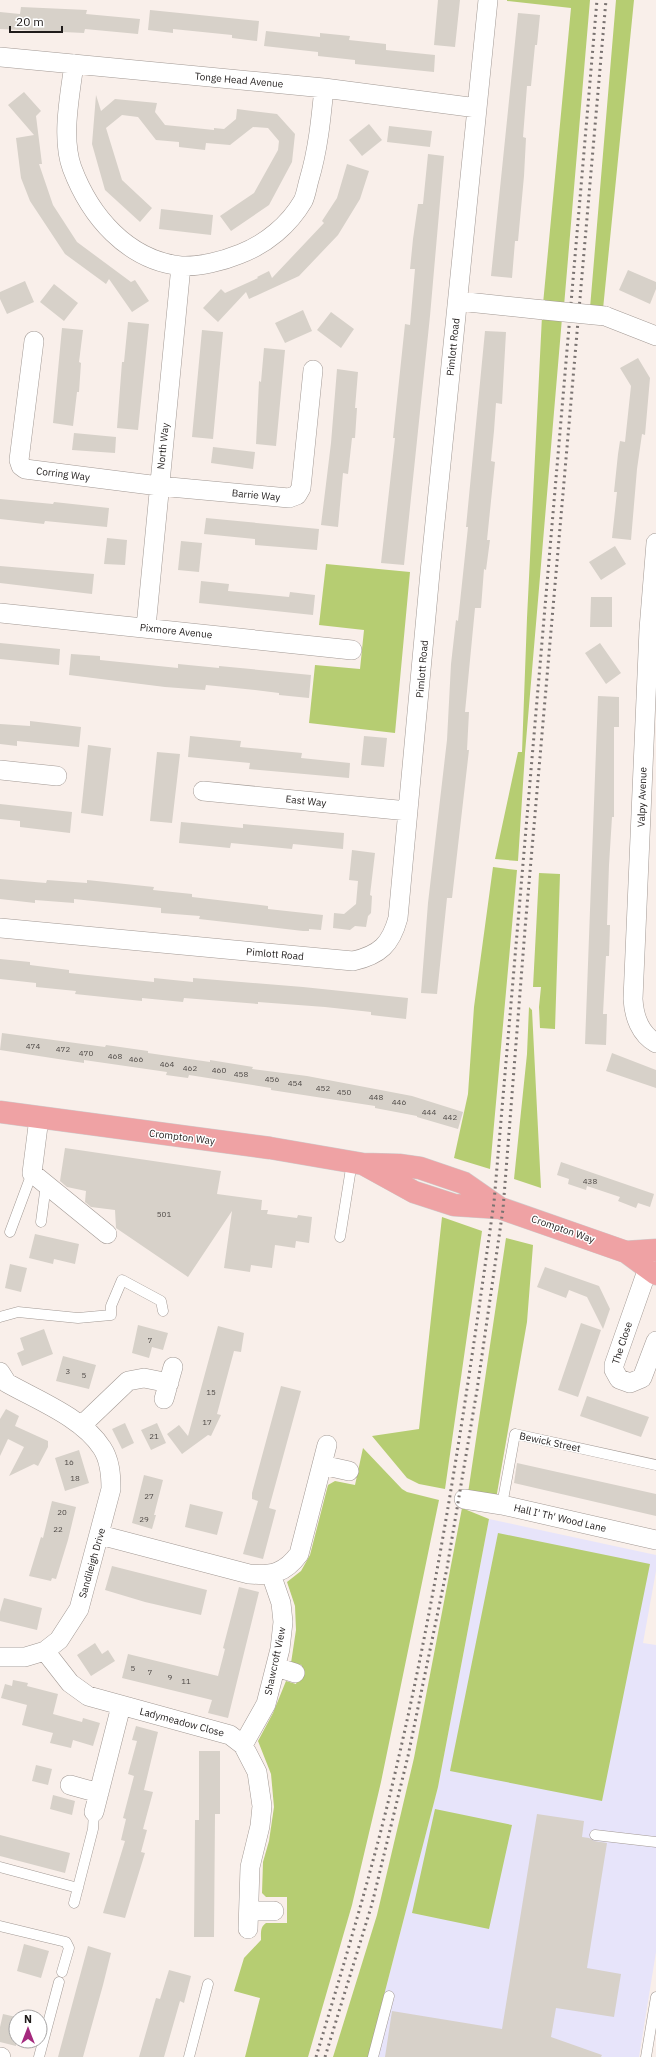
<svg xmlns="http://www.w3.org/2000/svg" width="656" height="2057" font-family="'IBM Plex Sans',sans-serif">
<rect width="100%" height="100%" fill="#f9efea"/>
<path fill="#e7e4fa" d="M489,1519L656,1555V1571L643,1643L656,1645V1952L639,2057H368L438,1787Z"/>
<path fill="#b6cd72" d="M507,0H590L564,306L543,304L571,8L507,1Z
M616,0H634L603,309L590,308Z
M542,316L562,318L525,753L518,861L495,859L518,752H522L527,618Z
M326,564L410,572L395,733L309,723L315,665L360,669L364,630L319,625Z
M493,867L517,870L490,1169L454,1158L468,1094L474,1007Z
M539,873L560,874L555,1029L540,1028L539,1007L541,987H533Z
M529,1007L532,1010L541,1188L514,1179L527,1054Z
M442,1217L482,1231L445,1489L419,1484L407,1478L372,1436L419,1429Z
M506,1238L533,1245L527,1322L496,1499L468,1493Z
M363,1448L402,1489L407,1492L439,1500L381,1782L352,1905L308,2057H245L260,1998L234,1991L244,1958L261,1940C261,1933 260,1927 266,1923H287V1897H266L262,1893L263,1862L269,1841L274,1807L271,1774L258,1741L273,1713L286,1681L296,1684L302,1665L291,1663L296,1630L295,1606L287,1582L301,1571L310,1555L328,1485L335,1481L355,1485Z
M462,1508L489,1519L438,1787L368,2057H333L377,1915L414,1758Z
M498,1533L650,1564L602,1801L450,1771Z
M435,1809L512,1825L489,1929L412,1913Z"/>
<path fill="#d7d1c9" d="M438,0H460L455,47L434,45Z
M21,7L87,10L86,14L140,19L138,34L85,29L84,33L0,29V12L20,14Z
M150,10L259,21L257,41L232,38V35L173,29V33L148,30Z
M518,13L540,15L537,45H535L531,86H527L523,137L526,138L524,176L518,241H515L512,278L491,276Z
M266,31L320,37V33L350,36L349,40L386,44V50L435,55L434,72L355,64V60L318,56V52L264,46Z
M24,92L41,111L36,116L42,164H39L53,205L77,242L131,282L135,280L149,301L132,312L109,279L106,284L65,254L30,201L21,178L16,138L34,135L8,105Z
M96,95L101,111L115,99L157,103L155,112L165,125L214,130V128L224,129L236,119L237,109L277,114L295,134L292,162L269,205L231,231L220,216L254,193L278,150L279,141L268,128L253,127L230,145L206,143L205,150L179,147V142L156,140L138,117L122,115L106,128L122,180L152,208L140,222L105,190L92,144Z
M369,124L382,140L362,156L349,140Z
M389,126L432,131L430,147L387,142Z
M428,154L444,156L430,316L404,565L381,563L395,438H393L405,324L410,325L415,269H410L413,239L418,204H423Z
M347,164L369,171L360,199L338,235L299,276L249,299L246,292L218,322L203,308L221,289L225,293L258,278L257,277L269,271L272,278L324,223L322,221L337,198Z
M161,209L213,215L211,235L159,229Z
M628,270L656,282V289L650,304L619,290Z
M25,281L34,302L7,314L0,299V292Z
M54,284L78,303L64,321L40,302Z
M303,310L312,331L285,343L275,323Z
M331,312L354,329L341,348L317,330Z
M128,322L149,324L138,430L117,428L122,362H124Z
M62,328L83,330L79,362L81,363L79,392H77L73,426L53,423Z
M202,330L223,332L213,439L192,437Z
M485,331L506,332L502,404L496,403L494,431L491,461L495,462L487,540H490L486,570L484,569L481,608H475L465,712H469L467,750H469L452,898H447L437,994L421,993L428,903L447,740L451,664L456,620L458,621L468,527H466Z
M264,348L285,350L276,446L256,444L259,381L261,382Z
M638,358L650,378L645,435L642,434L637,469L631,540L612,538L617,492H614L618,454L620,441L625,442L631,386L620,368Z
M337,369L358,372L355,408H357L355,438H352L348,474L343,473L338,527L321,525L331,443Z
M74,433L116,437L115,453L72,450Z
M213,447L255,452L253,469L211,463Z
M0,499L53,504L54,502L109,508L107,527L45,521L44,524L0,519Z
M206,518L319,529L317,550L255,545V539L204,534Z
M107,538L127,540L125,565L104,564Z
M181,541L202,543L199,572L178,570Z
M615,546L626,564L601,580L589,562Z
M0,566L94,574L92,594L0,583Z
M201,581L229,584L228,591L289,597L290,592L315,595L313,615L199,603Z
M591,597H612V627H590Z
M0,643L60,649L59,665L0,659Z
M600,643L621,673L606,684L585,653Z
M71,654L100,656V660L178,668V664L219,668V666L311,675L309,698L279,695V693L255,690L206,685L205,690L165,687L69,675Z
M598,696L619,697V727H614V817H612L609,865L607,925H610L609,956H606L603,1014H607L606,1045L585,1044Z
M30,721L81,727L79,747L17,741V746L0,744V724L30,726Z
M190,736L241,741L240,747L302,753L301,758L350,763L349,778L249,769L250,763L188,757Z
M364,736L387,738L384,767L361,765Z
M88,745L111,748L103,816L81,813Z
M157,752L180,754L172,823L150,821Z
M0,804L72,812L70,833L20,827V821L0,819Z
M181,822L243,828V824L344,833L343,849L293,844L292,849L231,843L230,848L179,843Z
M352,850L375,853L370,895L372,896L371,913L368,916L366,927L355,926L350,930L333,928L334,913L344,914L356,904L358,881L349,880Z
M0,879L46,883L47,880L87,883V880L154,887L153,890L192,894V897L268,906V909L323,915L321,930L309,929V931H303L199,919L200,916L161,913V908L74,899V903L35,900V903L0,899Z
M0,959L30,962V965L69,970V973L154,982V978L193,982V978L303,987L408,998L406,1019L371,1015V1012L325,1007L258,1002V1004L184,998L183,1002L142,998V1001L75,994L76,991L36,987V983L0,979Z
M2,1033L105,1047L106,1045L148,1051V1053L210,1062V1060L253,1067L252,1069L307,1076L412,1096L463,1112L458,1129L417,1117V1116L375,1108V1106L271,1090V1088L189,1075L188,1078L166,1075L167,1072L84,1060V1063L0,1050Z
M612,1053L656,1070V1088L606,1071Z
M65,1148L221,1171L217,1194L262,1200L261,1210H268L267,1214L297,1218L298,1215L312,1217L309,1243L296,1241L295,1248L275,1245L272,1268L251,1265L250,1272L224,1268L232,1211L188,1277L116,1228L115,1210L91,1207L85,1202L86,1191L67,1187L60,1181Z
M561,1162L654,1194L650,1207L638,1203L636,1208L618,1201L620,1197L587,1186L586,1190L568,1184L569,1179L557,1175Z
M35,1234L79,1244L75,1264L54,1259L53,1264L29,1258Z
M10,1264L27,1268L21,1292L5,1288Z
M545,1267L599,1286L610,1309L603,1329L587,1297L569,1290L566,1298L537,1287Z
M581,1323L601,1330L578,1397L558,1390Z
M138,1325L168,1333L163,1350L152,1347L149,1358L132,1353Z
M218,1326L244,1333L241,1352L234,1351L217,1414L221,1415L211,1436L208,1435L182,1454L167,1434L179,1425L188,1436Z
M44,1329L53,1354L22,1366L17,1353L24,1350L20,1338Z
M63,1356L96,1365L89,1389L56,1381Z
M281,1386L301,1391L269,1508L276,1510L263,1559L243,1554L258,1501L252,1499V1493Z
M587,1396L649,1417L641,1437L580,1416Z
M6,1409L19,1416L15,1426L48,1441V1447L38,1466L34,1464L9,1476L24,1447L8,1439L0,1456V1419Z
M125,1423L134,1443L122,1449L112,1429Z
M157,1423L166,1443L151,1450L141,1430Z
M79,1450L89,1483L65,1491L55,1458Z
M517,1463L656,1494V1516L514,1483Z
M144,1475L163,1480L154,1515H156L152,1529L132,1523Z
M52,1501L76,1507L68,1540L56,1579L52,1578L51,1581L29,1576L41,1537L43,1538Z
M190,1504L223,1512L217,1535L185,1527Z
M112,1566L207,1590L201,1615L145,1602L105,1590Z
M239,1587L259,1592L228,1718L208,1713L212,1700L122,1678L128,1654L218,1676L225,1649L223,1648Z
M4,1598L42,1608L37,1630L0,1621V1612Z
M95,1643L102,1654L108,1650L115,1661L91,1676L77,1655Z
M13,1680L28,1683L27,1686L58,1694L53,1714L82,1722L83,1718L100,1723L93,1746L73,1740L71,1748L50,1743L53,1733L22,1725L27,1705L1,1698L5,1684L12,1686Z
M136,1726L158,1732L144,1790L153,1792L143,1829L147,1830L141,1852L145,1853L125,1918L103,1913L125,1841L121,1840L126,1819L123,1818L134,1776L128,1774L137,1741L132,1740Z
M199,1751H220V1814H215L214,1937H194L195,1820H199Z
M36,1765L52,1769L48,1785L32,1781Z
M53,1795L75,1801L72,1815L50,1809Z
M537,1814L584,1821L582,1837L589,1838L594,1841L607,1843L587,1968L621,1974L614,2017L556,2008L551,2037L602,2055L601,2057H385L392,2011L502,2029Z
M0,1835L70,1853L65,1873L0,1856Z
M24,1944L49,1951L41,1978L17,1971Z
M88,1946L111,1953L103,1985L83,2057H58Z
M169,1970L191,1976L184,2003L180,2001L164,2057H139L156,1998L160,1999Z
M3,2014L16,2017V2046L0,2042V2027Z"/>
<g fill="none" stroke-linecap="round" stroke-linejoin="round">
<g stroke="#a29994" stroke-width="11">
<path id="lane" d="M41,1222L46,1185
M10,1232L32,1173
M340,1237L352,1162
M0,1317L18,1312L78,1318L111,1315V1306L122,1280L161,1301L163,1311
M502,1505L515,1434L656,1465
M595,1835L656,1842
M0,1867L78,1888
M74,1903L93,1829L94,1812
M0,1926L66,1942L69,1948L62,1972
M39,2057L59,1982
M189,2057L208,1984
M373,2057L389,1996
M646,2057L656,1997"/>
</g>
<g stroke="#a29994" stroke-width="20">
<path id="street" d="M0,57L324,88L477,108
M74,64C70,95 61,138 72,168C90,216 127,260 181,266C199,267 223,261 240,254C266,244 289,225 303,201C306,195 307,187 309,180C318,150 321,119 324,88
M458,301L544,310
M605,316L656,336
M34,341L19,460L21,466L25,469L159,486L289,498L297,495L301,488L313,370
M656,543L649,629L633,999C634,1016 640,1034 656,1043
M0,613L352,650
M146,627L181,266
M0,770L57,776
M203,791L408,811
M0,928L353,961C380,955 391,944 398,918L431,562L488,0
M39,1118L32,1173L107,1234
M648,1268L614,1365V1370L619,1379L630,1383L642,1378L656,1341
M0,1372L7,1383C37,1400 83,1418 102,1448C110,1460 111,1475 111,1489L79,1609L59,1640L45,1651L25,1657H0
M164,1399L173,1367
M82,1425L128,1381L144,1378L169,1383
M322,1465L349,1471
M464,1499L502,1505L656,1540
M100,1535L249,1574C272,1576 285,1573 299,1554L327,1445
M45,1651L70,1683L88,1696L230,1735L243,1745L257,1772L262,1806L260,1826L250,1867L248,1929
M276,1667L295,1673
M243,1745L266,1704L280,1649L283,1622L281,1603L271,1574
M70,1785L99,1793
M94,1812L121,1706
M249,1911H274
M0,2057H1"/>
</g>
<g stroke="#cecdcd" stroke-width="23">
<path id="highway" d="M0,1112L270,1148L363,1164L399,1165L420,1168L464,1183L500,1208
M365,1165L414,1192L454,1205L500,1208L626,1252L656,1274
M626,1252L656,1250"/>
</g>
<use href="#lane" stroke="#fff" stroke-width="10"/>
<use href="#street" stroke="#fff" stroke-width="19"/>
<use href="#highway" stroke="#efa2a4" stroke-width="22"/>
<path stroke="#7a7371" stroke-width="3" stroke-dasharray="2 4" stroke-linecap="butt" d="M316,2057C346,1957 376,1858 399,1756C441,1574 468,1388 494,1202L597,0
M325,2057L372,1904L408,1756L447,1568L477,1390L503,1209L525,929L606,0"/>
<g stroke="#a29994" stroke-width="20" stroke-linecap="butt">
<path id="street-bridge" d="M544,310L605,316"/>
</g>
<use href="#street-bridge" stroke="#fff" stroke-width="19"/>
</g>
<g text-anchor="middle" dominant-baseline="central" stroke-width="3" stroke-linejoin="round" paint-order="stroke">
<g font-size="8" fill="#4e4946">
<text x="33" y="1046">474</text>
<text x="63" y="1049">472</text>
<text x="86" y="1053">470</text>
<text x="115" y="1056">468</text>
<text x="136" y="1059">466</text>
<text x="167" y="1064">464</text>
<text x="190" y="1068">462</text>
<text x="219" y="1070">460</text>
<text x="241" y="1074">458</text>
<text x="272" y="1079">456</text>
<text x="295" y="1083">454</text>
<text x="323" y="1088">452</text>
<text x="344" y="1092">450</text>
<text x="376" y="1097">448</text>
<text x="399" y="1102">446</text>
<text x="429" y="1112">444</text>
<text x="450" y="1117">442</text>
<text x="590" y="1181">438</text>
<text x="164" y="1214">501</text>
<text x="150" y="1340">7</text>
<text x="68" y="1371">3</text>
<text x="84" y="1375">5</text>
<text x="211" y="1392">15</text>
<text x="207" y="1422">17</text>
<text x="154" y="1436">21</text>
<text x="69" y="1462">16</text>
<text x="75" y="1478">18</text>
<text x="149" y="1496">27</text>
<text x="62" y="1512">20</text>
<text x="144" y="1519">29</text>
<text x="58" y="1529">22</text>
<text x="133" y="1668">5</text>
<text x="150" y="1672">7</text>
<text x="170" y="1677">9</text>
<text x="186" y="1681">11</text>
</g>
<g font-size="10" fill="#201c1b" stroke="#fff">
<text transform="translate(239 80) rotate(5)">Tonge Head Avenue</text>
<text transform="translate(453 347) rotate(-84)">Pimlott Road</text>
<text transform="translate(163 446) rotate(-84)">North Way</text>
<text transform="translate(63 474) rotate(7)">Corring Way</text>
<text transform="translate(256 495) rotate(5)">Barrie Way</text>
<text transform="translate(176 631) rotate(6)">Pixmore Avenue</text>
<text transform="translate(422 669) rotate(-85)">Pimlott Road</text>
<text transform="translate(642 797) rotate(-88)">Valpy Avenue</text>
<text transform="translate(306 801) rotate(6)">East Way</text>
<text transform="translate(275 954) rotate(5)">Pimlott Road</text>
<text transform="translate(182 1137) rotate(7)">Crompton Way</text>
<text transform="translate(563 1229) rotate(19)">Crompton Way</text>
<text transform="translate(622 1343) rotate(-72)">The Close</text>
<text transform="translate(550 1442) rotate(12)">Bewick Street</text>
<text transform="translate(560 1518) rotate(13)">Hall I' Th' Wood Lane</text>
<text transform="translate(92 1563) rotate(-74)">Sandileigh Drive</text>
<text transform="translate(275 1661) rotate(-78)">Shawcroft View</text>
<text transform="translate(182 1722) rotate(15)">Ladymeadow Close</text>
</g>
</g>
<g transform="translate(28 2029)"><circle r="19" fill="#ffffff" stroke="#a6a4a4"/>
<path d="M0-3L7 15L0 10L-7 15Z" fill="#a4297d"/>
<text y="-6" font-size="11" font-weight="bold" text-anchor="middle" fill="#201c1b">N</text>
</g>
<path d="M10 26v6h52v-6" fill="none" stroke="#201c1b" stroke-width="2"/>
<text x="16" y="26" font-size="12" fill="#201c1b" stroke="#ffffff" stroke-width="3" paint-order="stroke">20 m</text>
</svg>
